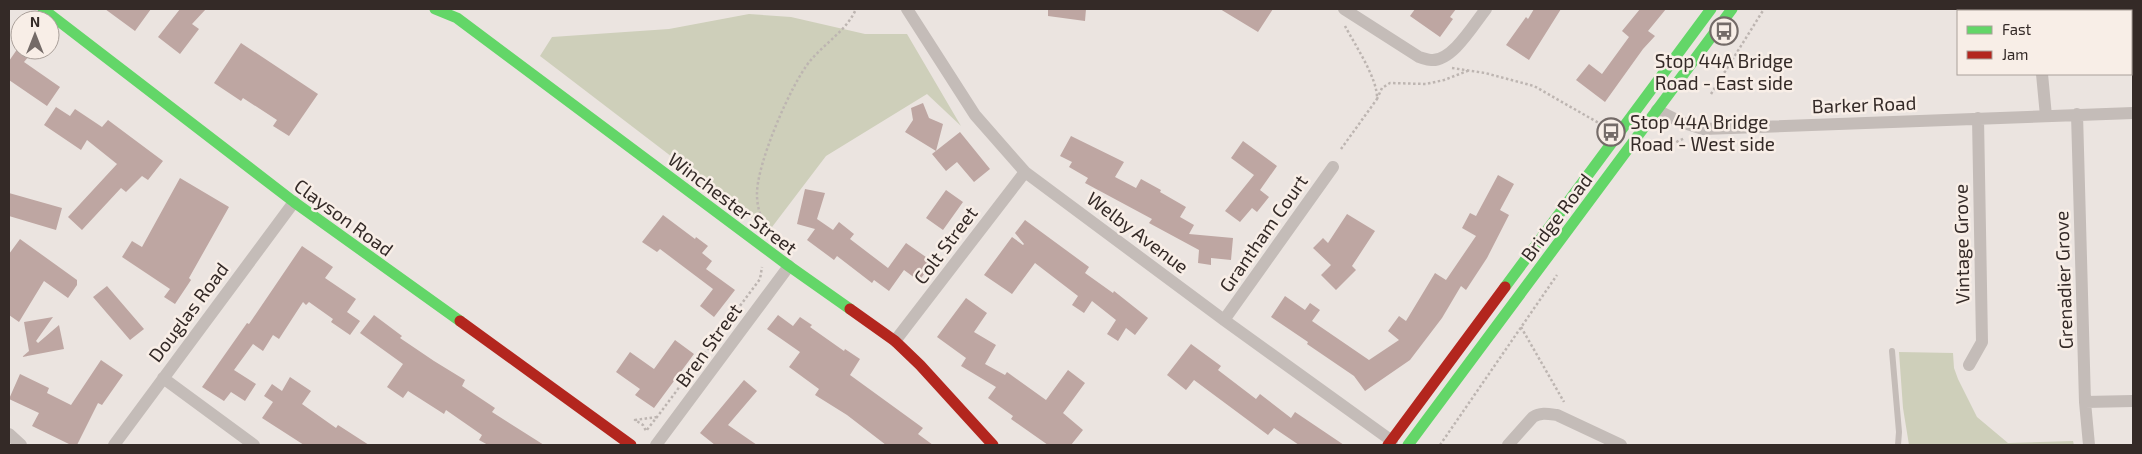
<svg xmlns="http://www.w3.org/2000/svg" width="2142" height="454" font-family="'Exo 2',sans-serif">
<rect width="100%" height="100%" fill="#ebe4e0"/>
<path fill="#cecfba" d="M749,14L791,17L865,34H907L961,126L927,94L826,156L769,231L540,56L552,37L669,29Z
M1899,352L1953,353L1954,368L1958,379L1977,417L2008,443L2073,441L2074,445H1909L1903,408Z"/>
<path fill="#bea6a2" d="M105,9H151L135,31Z
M180,9H206L192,24L199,29L180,54L158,37Z
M1048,9H1086L1085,21L1048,16Z
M1220,9H1273L1258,32Z
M1415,9H1456L1450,17L1453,19L1440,37L1410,16Z
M1534,9H1561L1529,60L1506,45L1526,17L1528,19Z
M1640,9H1666L1648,31L1655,36L1643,49L1605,102L1576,80L1589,64L1602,74L1629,37L1622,31Z
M241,43L318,94L289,136L273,126L277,120L243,98L241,101L214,83Z
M18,48L29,56L24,62L60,87L47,106L9,80V61Z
M923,103L929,118L943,124L936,151L905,132L913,120L911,108Z
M56,107L70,116L75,109L102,127L108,120L163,161L148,180L142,176L126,192L121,188L82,230L68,217L117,164L87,140L81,150L44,125Z
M960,132L990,169L974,182L957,162L946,171L932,154Z
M1071,136L1124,162L1115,177L1136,188L1141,179L1161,190L1160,192L1186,207L1180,217L1194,225L1189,234L1233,238L1231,260L1211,258V265L1198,263L1199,250L1149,223L1152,219L1085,183L1088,178L1069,167L1072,162L1060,156Z
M1243,141L1277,166L1260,190L1269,197L1257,212L1252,208L1240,222L1225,211L1254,175L1231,158Z
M1498,175L1514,184L1500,210L1509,215L1487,258L1466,290L1461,286L1442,318L1410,360L1365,391L1354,376L1307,344L1308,342L1271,317L1285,296L1305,310L1310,303L1320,310L1312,321L1369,360L1399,340L1388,331L1399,316L1406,321L1435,273L1446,280L1476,236L1462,228L1470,213L1476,216Z
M180,178L229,207L189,278L191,280L175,304L164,297L170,289L122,257L132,241L142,247Z
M805,189L825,193L817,219L833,230L839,222L854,234L850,239L888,268L906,243L933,262L919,281L904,270L889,291L874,280L872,283L837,256L834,260L807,240L815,229L797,224Z
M946,190L963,202L943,230L926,218Z
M9,193L62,208L56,230L9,216Z
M1347,214L1375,231L1352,266L1356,270L1336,290L1321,275L1331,265L1313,248L1323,238L1328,243Z
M663,215L695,239L696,237L708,246L702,253L712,261L706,269L735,290L714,317L700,306L713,289L660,249L657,252L642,242Z
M1025,220L1089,267L1085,273L1113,293L1114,291L1148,318L1135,335L1126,328L1118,341L1107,334L1116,320L1092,301L1084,313L1072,305L1078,296L1035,263L1012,294L984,275L1012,237L1023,245L1024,244L1015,233Z
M20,239L77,280V285L68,298L44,281L19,322L9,315V254Z
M302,246L333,267L325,278L356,299L347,312L360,321L350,335L331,322L333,319L309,302L306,305L303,302L279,339L273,335L263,351L253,344L234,370L256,384L245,401L231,392L224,401L202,387L247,323L249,324Z
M107,286L144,329L130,340L93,297Z
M966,298L987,313L974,332L996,345L985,364L1005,375L1007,372L1046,400L1068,370L1085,383L1063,413L1083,430L1071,445H1048L1011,419L1013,416L988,398L996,387L961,366L966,358L937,337Z
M374,315L402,336L400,338L434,361L465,380L462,386L495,408L492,412L544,445H488L479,440L482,435L446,410L444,414L408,391L403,398L387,387L403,364L360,333Z
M778,315L793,326L800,317L812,325L810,327L844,351L845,349L860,359L850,375L923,428L918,434L933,445H886L847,415L815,395L819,389L789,367L800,352L767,329Z
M53,317L36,341L38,343L59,325L64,349L22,357L29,351L24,322Z
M675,340L694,354L654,408L635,395L640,389L616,372L630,352L654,369Z
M1191,344L1221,366L1218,370L1256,399L1260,394L1291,418L1295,412L1344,445H1299L1274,428L1268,435L1194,380L1186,390L1167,375Z
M101,360L123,375L102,405L98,403L77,445H71L32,426L39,413L9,399L20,374L49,388L47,393L71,405Z
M290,377L311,391L302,404L336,428L338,425L369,445H304L262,418L273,402L264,396L272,384L282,391Z
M744,380L757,391L728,425L757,445H715L700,433Z"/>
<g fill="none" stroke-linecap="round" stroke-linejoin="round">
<path stroke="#bdb5b1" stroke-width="2.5" stroke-dasharray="2.5 2.5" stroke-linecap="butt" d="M1345,26C1355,45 1378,79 1377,99L1382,88L1390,83L1426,84L1444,80L1470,70
M1452,68L1485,73L1534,86L1604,126
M1711,94L1764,9
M1341,149L1377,99
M1648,152L1672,144L1685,138
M766,228C761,218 757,207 757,195C756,165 791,84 810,61C825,43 847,30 856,9
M1521,327L1564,402
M657,417L635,420L643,425L646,431L657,417L760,279L762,267
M1440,445L1557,275"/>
<path stroke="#c4bcb8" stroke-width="6" d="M1892,351L1899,432L1898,445"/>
<path stroke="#c4bcb8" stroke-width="12" d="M907,9L975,115L1025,172L1224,320L1392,441
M1344,9L1419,57C1423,58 1427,60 1431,60C1452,62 1474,24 1486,9
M1970,9L1975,11
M2042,74L2046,116
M1657,110L1681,122L1703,129L2133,113
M2077,114L2085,402L2089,445
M1224,320L1333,167
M895,341L1025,172
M1969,365L1982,342L1978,118
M163,378L254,445
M2085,402L2133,401
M9,434L21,445
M114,445L294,202
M656,445L789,266
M1508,445L1533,417C1541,412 1549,414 1557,415L1621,445"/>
<path stroke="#63d668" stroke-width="11" d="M43,9L294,202L460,321
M435,9L457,18L789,266L850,309
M1505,287L1711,9
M1408,445L1732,9"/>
<path stroke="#b3261e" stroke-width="11" d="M850,309L895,341L920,365L993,445
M460,321L631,445
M1388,445L1505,287"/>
</g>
<defs>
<g id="bus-ring" transform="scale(1.4375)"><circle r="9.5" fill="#f8eee7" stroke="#746b68" stroke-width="1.5"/><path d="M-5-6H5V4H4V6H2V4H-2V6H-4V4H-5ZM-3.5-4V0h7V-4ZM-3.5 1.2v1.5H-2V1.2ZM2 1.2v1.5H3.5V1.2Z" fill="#746b68"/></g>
</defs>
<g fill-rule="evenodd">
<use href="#bus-ring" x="1724" y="31"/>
<use href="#bus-ring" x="1611" y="132"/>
</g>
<g text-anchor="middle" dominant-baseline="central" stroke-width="5" stroke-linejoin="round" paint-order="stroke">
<g font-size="19" fill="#342a27" stroke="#f8eee7">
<text x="1724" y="60">Stop 44A Bridge<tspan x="1724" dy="22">Road - East side</tspan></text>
<text x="1630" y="121" text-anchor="start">Stop 44A Bridge<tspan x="1630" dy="22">Road - West side</tspan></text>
</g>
<g font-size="19" fill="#342a27" stroke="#f8eee7">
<text transform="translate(1864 104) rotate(-2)">Barker Road</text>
<text transform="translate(733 203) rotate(37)">Winchester Street</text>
<text transform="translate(344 217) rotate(36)">Clayson Road</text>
<text transform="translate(1556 217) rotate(-53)">Bridge Road</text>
<text transform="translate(1138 232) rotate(37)">Welby Avenue</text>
<text transform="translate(1263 233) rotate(-55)">Grantham Court</text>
<text transform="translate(1961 244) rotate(-91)">Vintage Grove</text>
<text transform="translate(945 245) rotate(-53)">Colt Street</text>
<text transform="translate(2063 280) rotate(-92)">Grenadier Grove</text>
<text transform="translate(188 312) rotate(-53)">Douglas Road</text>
<text transform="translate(708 345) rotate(-54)">Bren Street</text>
</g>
</g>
<rect width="2142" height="454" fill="none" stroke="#342a27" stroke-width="20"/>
<rect x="1957" y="10" width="175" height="65" fill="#f8eee7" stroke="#aaa09a"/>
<rect x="1967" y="26" width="25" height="8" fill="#63d668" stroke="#aaa09a"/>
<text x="2002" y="35" font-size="15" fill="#342a27">Fast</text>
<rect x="1967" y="51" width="25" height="8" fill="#b3261e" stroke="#aaa09a"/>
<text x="2002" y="60" font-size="15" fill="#342a27">Jam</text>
<g transform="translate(35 35)"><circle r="24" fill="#f8eee7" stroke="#aaa09a"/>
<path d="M0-4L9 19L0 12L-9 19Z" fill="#746b68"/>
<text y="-8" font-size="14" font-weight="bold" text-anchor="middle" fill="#342a27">N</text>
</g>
</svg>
